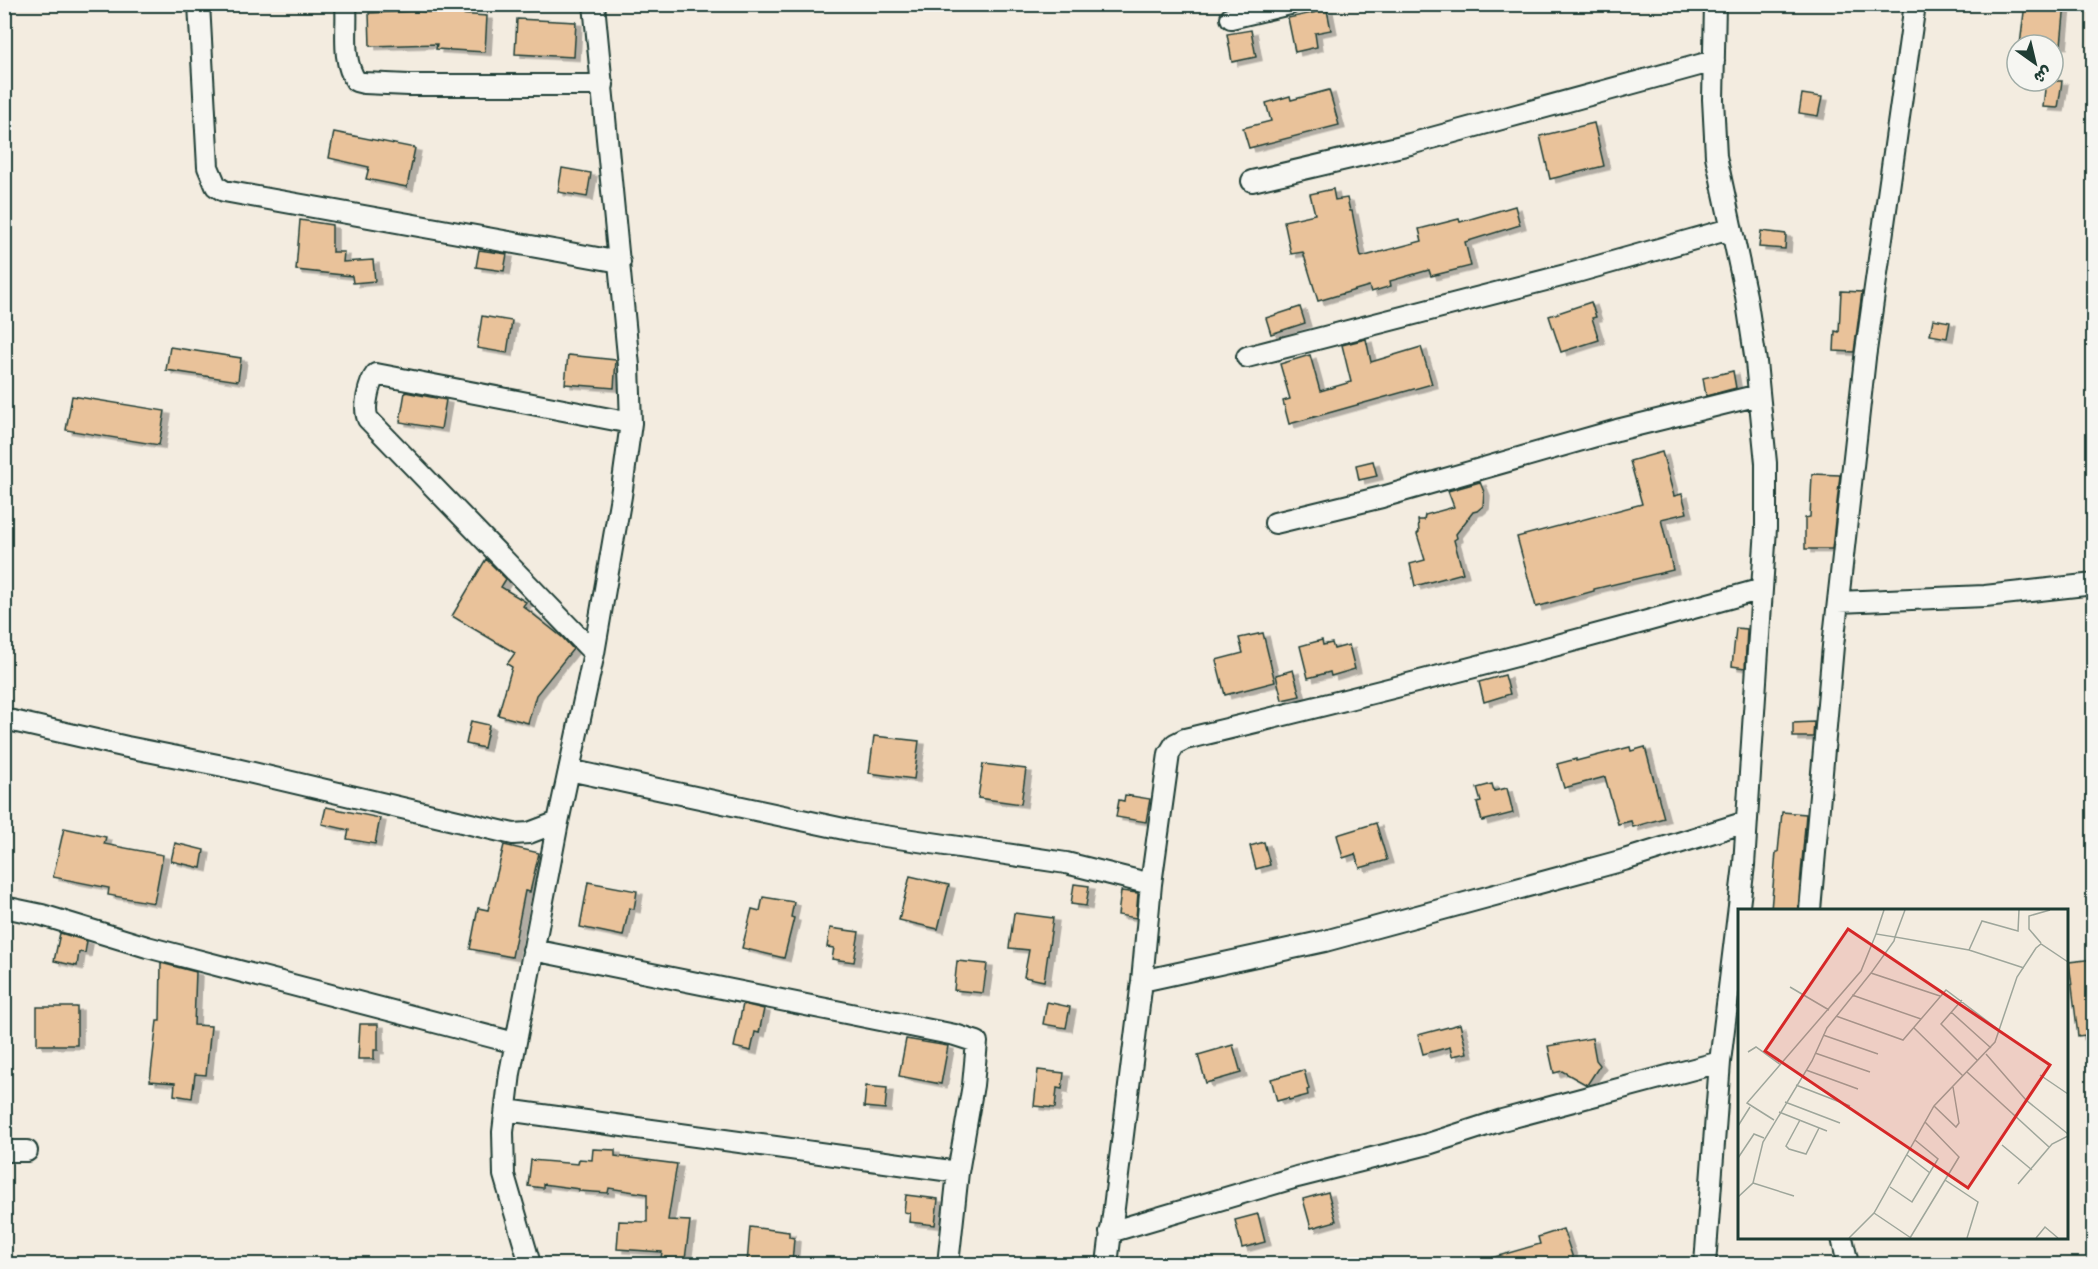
<svg xmlns="http://www.w3.org/2000/svg" width="2098" height="1269" font-family="Mali,'Playpen Sans Arabic',sans-serif">
<defs>
<filter id="shadow"><feDropShadow dx="6" dy="3.5" stdDeviation="0" flood-color="#0004"/></filter>
</defs>
<rect width="100%" height="100%" fill="#f3ece0"/>
<filter id="ink" filterUnits="userSpaceOnUse"><feTurbulence type="fractalNoise" baseFrequency=".0167" numOctaves="2"/><feDisplacementMap in="SourceGraphic" scale="12" xChannelSelector="R" yChannelSelector="G"/><feConvolveMatrix kernelMatrix="1 2 1 2 8 2 1 2 1" color-interpolation-filters="sRGB"/></filter>
<g filter="url(#ink)">
<path fill="#e9c29a" stroke="#1f3d34" stroke-width="1.5" filter="url(#shadow)" d="M2025,4H2065L2061,45H2020Z
M1327,10L1331,30L1315,33L1317,47L1295,52L1288,18Z
M415,11L487,16L485,52L436,49L437,44L370,46L369,13Z
M517,19L576,22L574,57L515,54Z
M1251,30L1256,57L1232,62L1227,34Z
M2046,81H2062L2058,108L2043,107Z
M1329,90L1339,125L1249,148L1243,128L1271,121L1266,103L1290,96L1291,100Z
M1802,94L1822,97L1818,116L1799,113Z
M1594,123L1604,166L1550,179L1540,136Z
M334,132L415,148L407,187L366,179L369,167L329,158Z
M562,168L591,173L587,197L558,192Z
M1333,189L1335,200L1347,198L1350,211H1352L1361,257L1422,241L1419,229L1459,219L1460,222L1515,206L1520,225L1465,242L1471,266L1431,276L1429,270L1390,281L1391,286L1371,292L1369,286L1318,301L1303,252L1291,254L1284,221L1315,214L1310,194Z
M300,220L332,225V252H344L343,262L373,260L375,281L353,283L352,276L296,270Z
M1761,231L1786,234L1785,249L1759,247Z
M479,250L507,254L504,271L476,267Z
M1841,291L1862,292L1854,352L1834,351L1835,331L1839,332Z
M1591,302L1596,317L1592,318L1599,340L1561,352L1549,316Z
M1300,307L1305,323L1271,334L1266,318Z
M482,316L512,321L507,353L477,348Z
M1933,319L1950,322L1947,338L1930,335Z
M1366,339L1371,362L1421,347L1432,384L1289,424L1283,401L1290,399L1280,364L1310,355L1320,391L1351,382L1342,345Z
M170,347L241,358L238,381L166,370Z
M568,355L616,360L614,388L565,384Z
M1733,371L1736,388L1706,396L1703,378Z
M405,392L446,400L441,429L400,422Z
M72,396L165,411L159,445L66,430Z
M1662,452L1674,496L1682,494L1687,513L1661,519L1673,570L1594,589V591L1536,607L1517,537L1642,504L1630,461Z
M1373,461L1377,476L1359,480L1356,465Z
M1812,474L1840,475L1832,549H1805V518L1810,517Z
M1480,482L1484,492L1483,506L1477,511L1473,512L1456,534L1457,538L1454,540L1463,573L1415,586L1410,564L1425,560L1417,534L1419,532L1418,520H1424L1425,515L1454,507L1448,491Z
M486,559L506,579L501,587L526,602L523,606L563,638L573,649L536,695L528,723L498,715L512,667L507,664L515,653L452,616Z
M1736,628L1747,629L1745,668L1732,666Z
M1263,633L1275,682L1225,695L1216,660L1243,653L1239,638Z
M1322,640L1323,645L1332,643L1334,649L1349,645L1355,669L1331,676L1330,672L1308,678L1300,646Z
M1293,670L1300,696L1282,700L1276,675Z
M1505,675L1510,694L1484,702L1479,682Z
M471,721L489,725L484,748L466,744Z
M1814,722L1813,737H1793V723Z
M874,736L919,741L914,779L869,773Z
M1630,747L1631,751L1645,747L1664,818L1633,827L1631,821L1618,824L1605,777L1564,788L1557,764L1576,759V761Z
M983,764L1026,769L1021,804L978,798Z
M1492,784L1494,791L1507,788L1513,813L1482,821L1477,803L1481,802L1477,788Z
M1125,795L1150,799L1146,822L1116,817L1119,800L1124,801Z
M326,807L380,818L375,844L347,839L349,830L322,824Z
M1782,812L1806,814L1798,910H1771L1776,852H1778Z
M1376,823L1387,860L1360,868L1355,854L1343,858L1337,835Z
M64,828L106,837L104,844L163,855L154,903L108,895L109,888L53,877Z
M1264,842L1270,865L1256,869L1250,846Z
M175,843L204,850L201,868L171,861Z
M504,845L539,853L530,892L525,891L512,957L470,949L478,908L488,910Z
M910,876L949,885L938,929L899,920Z
M588,882L637,891L634,909L629,908L623,936L580,927Z
M1074,884L1089,886L1086,906L1071,904Z
M1121,891L1138,893L1136,918L1118,915Z
M763,897L794,902L791,917L794,918L784,958L742,948L752,909L760,911Z
M1014,913L1053,918L1044,981L1024,977L1029,950L1009,948Z
M830,928L859,932L854,962L832,959L834,948L827,947Z
M60,933L87,941L85,953L79,952L77,966L54,961Z
M2094,959V1034L2078,1036L2069,962Z
M957,961L987,964L983,993L954,990Z
M161,963L196,972L194,1025L211,1026L206,1075L195,1074L192,1098L174,1095L175,1083L150,1081L157,1021H160Z
M1047,1002L1070,1007L1066,1028L1043,1024Z
M743,1004L764,1009L759,1033L755,1032L751,1051L734,1047Z
M37,1007H77V1045H37Z
M360,1024H378V1050H374V1059H358Z
M1460,1024L1467,1053L1452,1056L1450,1047L1423,1054L1418,1035Z
M1592,1038L1596,1060L1600,1065L1587,1085L1562,1071L1554,1073L1548,1046Z
M906,1039L948,1046L941,1084L899,1076Z
M1233,1045L1241,1073L1206,1083L1198,1055Z
M1038,1070L1064,1073L1062,1089L1057,1088L1055,1108L1034,1106Z
M1304,1070L1309,1089L1307,1090L1308,1095L1289,1100L1288,1098L1277,1101L1271,1079Z
M866,1086L887,1088L885,1109L864,1107Z
M593,1149L615,1150V1156L677,1164L668,1220L690,1221L685,1259L661,1258L662,1252L617,1249L619,1221L647,1222V1194L609,1188L608,1193L579,1191V1189L543,1184V1188L528,1186L531,1160L578,1164L579,1159L592,1160Z
M1328,1192L1336,1221L1311,1228L1303,1199Z
M906,1195L938,1199L935,1225L909,1222L910,1213L904,1212Z
M1258,1214L1265,1242L1242,1248L1235,1220Z
M750,1227L789,1232V1237L794,1238L792,1264H747Z
M1563,1229L1575,1264H1484V1260L1540,1244L1538,1237Z"/>
<g fill="none" stroke-linecap="round" stroke-linejoin="round">
<g stroke="#1f3d34" stroke-width="24">
<path id="minor" d="M199,4L208,167L216,186L224,191L620,262
M346,4C348,29 341,60 356,81L364,83L409,85H603
M1715,4L1713,99L1716,156L1746,296L1756,362L1766,463V528L1744,865L1720,1062
M1231,18L1290,4
M1252,181L1410,144L1714,61
M1247,357L1577,272L1730,229
M1275,523L1382,497L1617,430L1759,395
M1838,602L1985,596L2094,584
M594,653L368,419C363,408 369,383 376,374L631,423
M4,719L127,747L223,766L513,834L529,833L558,822
M569,770L858,832L1066,863L1151,884
M4,907L42,915L147,947L515,1043
M1810,910L1833,646L1865,358L1915,4
M533,950L955,1035L977,1042L973,1085L958,1172L948,1264
M1142,981L1325,941L1624,860L1746,822
M506,1110L958,1172
M4,1151H27
M1110,1232L1297,1177L1428,1144L1502,1120L1720,1062L1705,1264
M1842,1238L1848,1264
M530,1264L504,1175L503,1132L510,1073L558,822L594,653L621,496L631,423L629,366L594,4
M1107,1264L1142,981L1151,884L1169,754L1175,744L1185,739C1378,693 1571,643 1762,589"/>
</g>
<use href="#minor" stroke="#f6f6f2" stroke-width="20"/>
</g>
</g>
<g transform="translate(1738 909)">
<rect width="330" height="330" fill="#f3ece0"/>
<path fill="none" stroke="#9ea69b" stroke-width="1.5" d="M146,1L138,25L157,28L156,32L133,64L202,87M167,1L157,28L231,41L286,59M303,34L291,20V7L312,1M231,41L244,12L280,22L281,1M52,78L91,101M114,86L183,110M224,91L203,115L240,152M213,103L253,139M98,107L165,131L208,81L261,121M176,119L225,167M85,126L140,145M10,143L18,138L43,156M77,144L132,163M248,145L288,191L330,225M68,161L120,180M229,163L311,238M302,166L330,185M58,176L112,197M47,193L102,214M196,197L218,218L221,214L215,178M41,203L89,222M36,211L9,194L123,62L138,25M62,211L48,237L51,240L68,245L81,219M0,217L12,198M264,236L294,261M169,246L192,264M0,249L16,225L26,229M207,271L240,293L229,329M15,274L56,287M280,275L314,235L330,227M152,278L174,293L200,250L177,231M0,288L15,274L25,233L74,152L89,119L133,64M136,304L173,329M111,329L136,304L196,197L257,133L279,68L298,39L303,35L330,53M172,329L221,248L187,213M298,329L307,318L320,329"/>
<path fill="#d62828" fill-opacity="0.15" stroke="#d62828" stroke-width="3" d="M110,20L312,156L230,279L27,142Z"/>
<rect width="330" height="330" fill="none" stroke="#1f3d34" stroke-width="3"/>
</g>
<rect width="2098" height="1269" fill="none" stroke="#f6f6f2" stroke-width="24"/>
<rect x="12" y="12" width="2074" height="1245" fill="none" stroke="#1f3d34" stroke-width="2" filter="url(#ink)"/>
<g transform="translate(2035 63) rotate(146)"><circle r="28" fill="#f6f6f2" stroke="#a0aca6" stroke-width="1.5"/>
<path d="M0-4.5L10 22L0 15L-10 22Z" fill="#1f3d34"/>
<text y="-9" font-size="16" font-weight="bold" text-anchor="middle" fill="#1f3d34">ش</text>
</g>
</svg>
